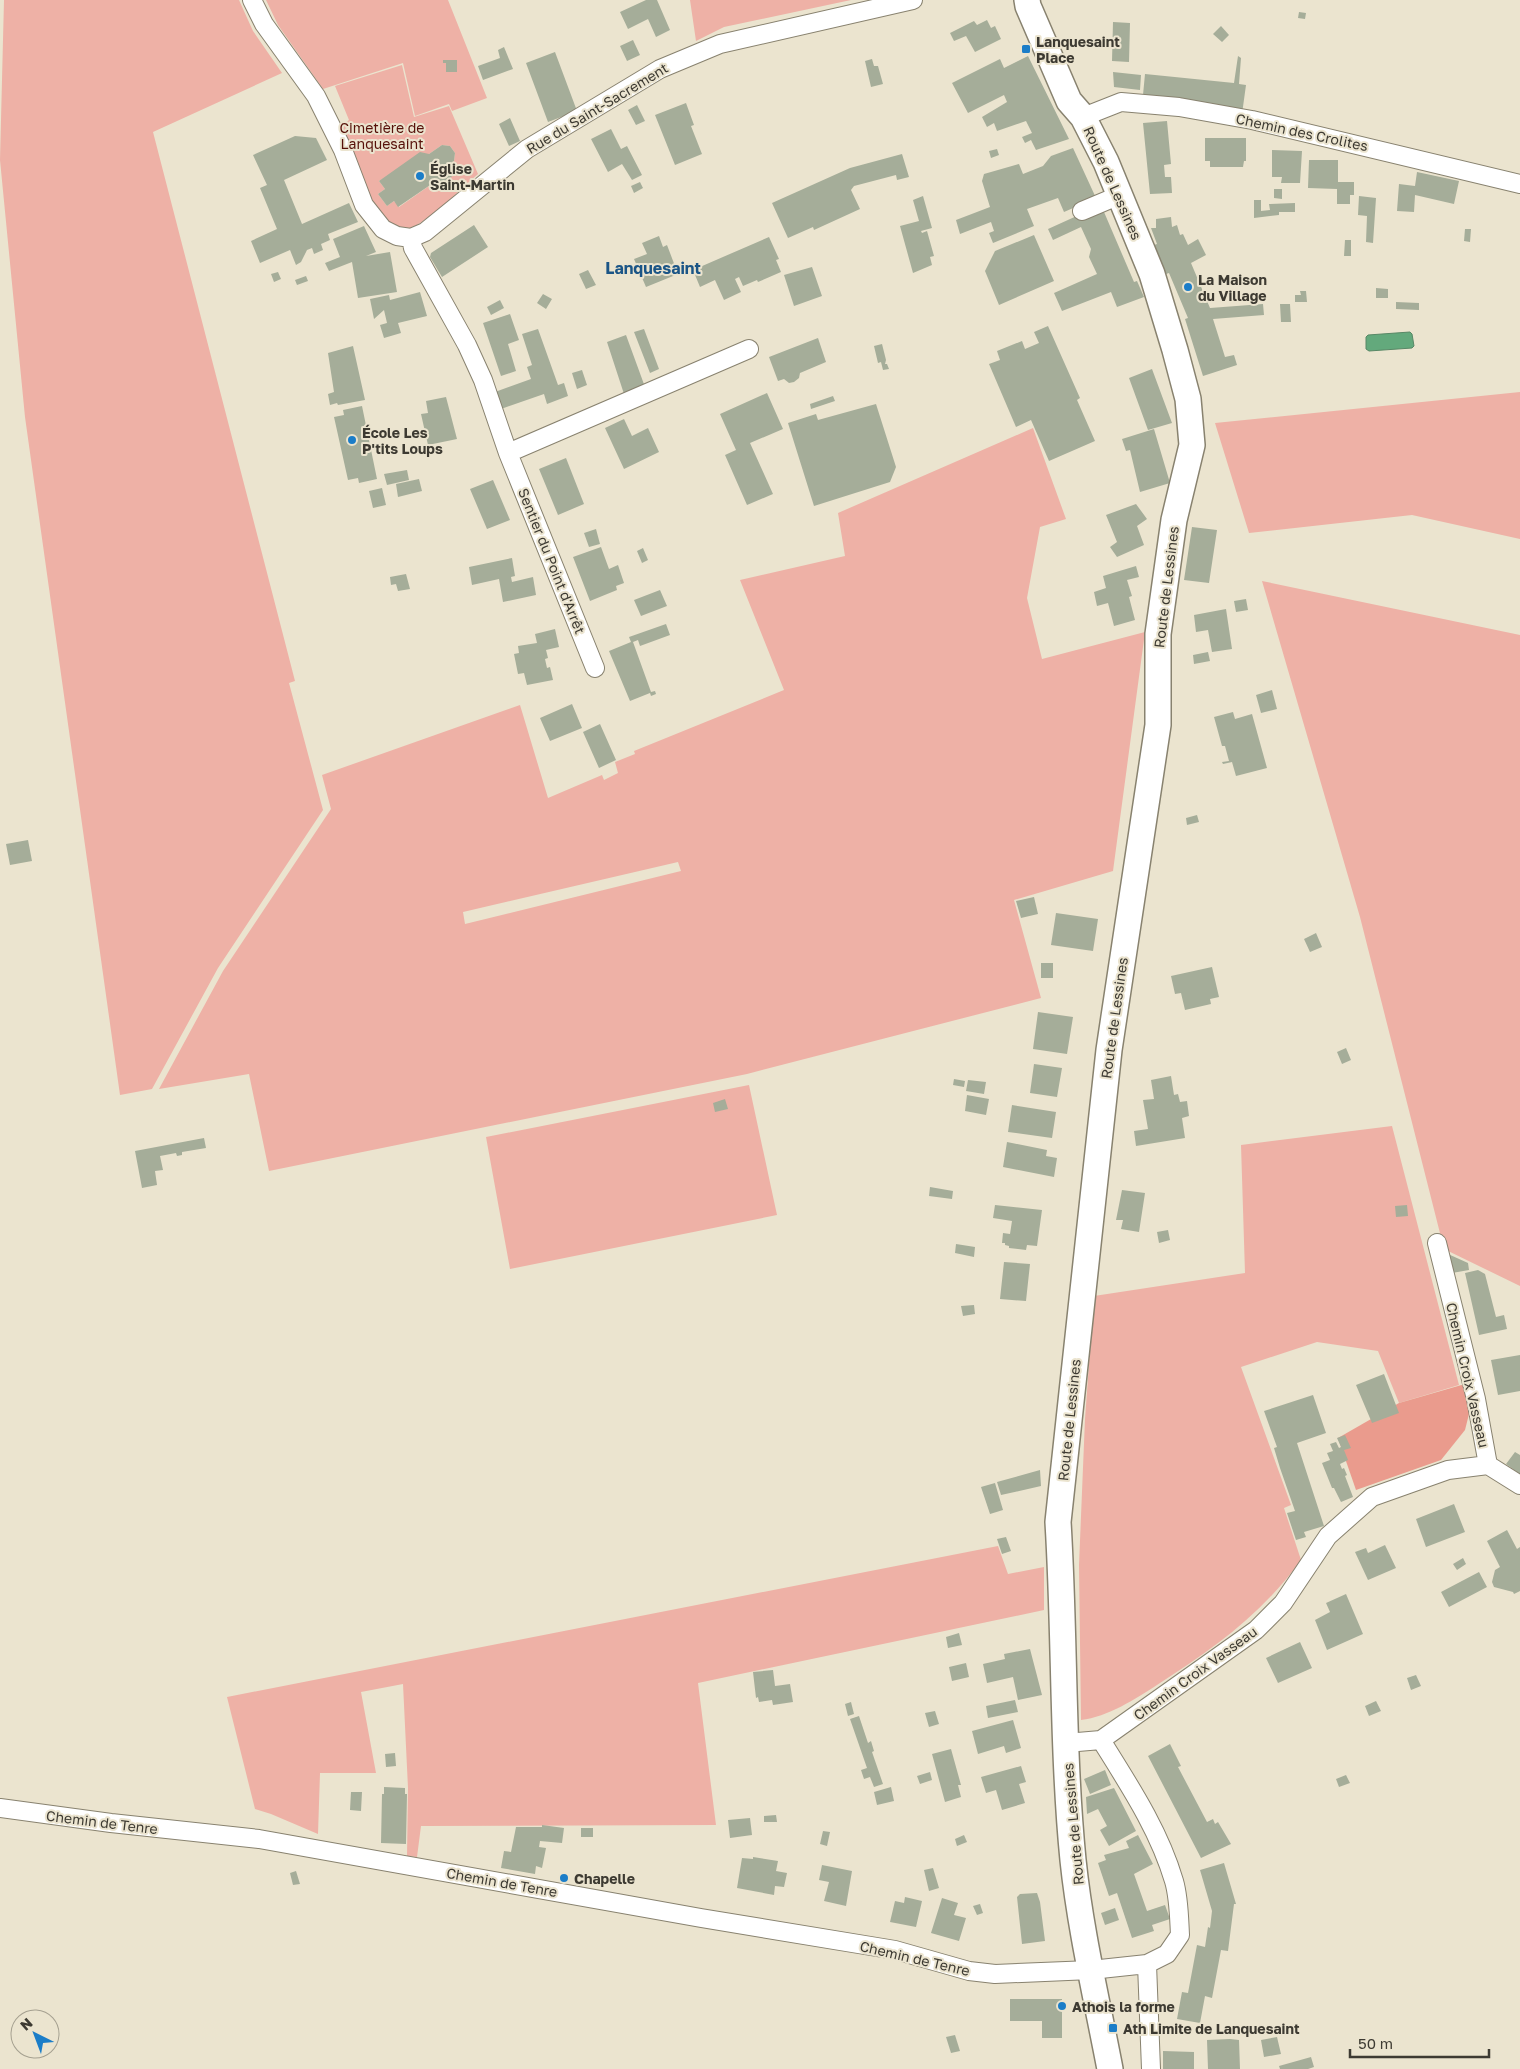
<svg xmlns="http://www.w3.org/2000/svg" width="1520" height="2069" font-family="'Golos Text',sans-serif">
<rect width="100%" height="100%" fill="#ebe4cf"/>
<path fill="#eeb1a6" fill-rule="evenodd" d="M4,0H239L253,31L282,73L153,132L295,681L289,683L323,810L218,968L152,1089L120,1095L25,417L0,160Z
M266,0H448L487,98L452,111L449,104L415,116L403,63L323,89L278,25Z
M690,0H851L724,27L696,41Z
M402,65L414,117L449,106L478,174C463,187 428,222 410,228C396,233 377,213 371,202C359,179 350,152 340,128L349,120L335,86ZM442,145L450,146L455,153L454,161L451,163L457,173L442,183L439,179L399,207L394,201L387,206L378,194L385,189L379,181L429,154Z
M1520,392V539L1412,515L1249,533L1215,423Z
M1033,428L1066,519L1040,527L1027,598L1042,659L1145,632L1113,871L1014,900L1041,998L747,1074L269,1171L249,1074L159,1089L223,971L331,809L322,775L520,705L548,798L602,775L604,780L618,773L615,762L635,754L634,751L784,690L740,580L845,556L838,513ZM678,862L681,871L465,924L463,912Z
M1262,581L1520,635V1286L1444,1249L1360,917Z
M749,1085L777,1215L510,1269L486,1137Z
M1392,1126L1459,1385L1399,1403L1378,1351L1317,1342L1241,1367L1291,1505L1284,1508L1301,1560C1261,1615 1213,1649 1157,1685C1135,1699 1108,1717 1081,1720L1079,1565L1085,1419L1094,1296L1245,1273L1241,1145Z
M998,1546L1008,1574L1044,1567V1610L698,1683L716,1825L421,1826L417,1857L407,1856L408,1788L403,1684L361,1692L376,1773H320L318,1834L271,1814L255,1809L227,1697Z"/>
<path fill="#ea9b8d" d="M1465,1384L1470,1410L1465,1430L1441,1460L1356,1490L1338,1438L1399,1403Z"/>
<path fill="#63a97c" stroke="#588866" d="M1410,332L1412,334L1414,346L1412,348L1369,351L1366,349V337L1368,335Z"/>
<path fill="#a5ad99" d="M646,0H657L670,30L656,37L648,19L628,29L620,12Z
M1299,12L1306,13L1305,19L1298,18Z
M987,20L991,28L995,26L1001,39L975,52L966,36L954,41L950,33L974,21L977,25Z
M1113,22L1130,23L1129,62L1112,61Z
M1221,26L1229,35L1222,42L1213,34Z
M633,40L640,55L627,61L620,46Z
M504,47L513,69L483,80L478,66L500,58L498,50Z
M555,52L577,111L548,122L526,63Z
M1028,56L1069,139L1036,150L1031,140L1025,143L1022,137L1032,133L1026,121L997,131L994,123L987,127L982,117L1007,102L1004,95L968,113L952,83L1000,59L1004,68Z
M1238,56L1241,58L1239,84L1246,85L1242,114L1186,100L1143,95L1145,74L1234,83Z
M872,59L874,66H878L883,84L871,87L865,61Z
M443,60H457V72H446V63H443Z
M1113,72L1141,75L1140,90L1114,87Z
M686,103L694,125L691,126L702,154L675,165L655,115Z
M637,105L645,121L636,125L628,110Z
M510,118L520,141L509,146L499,124Z
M1167,121L1171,164L1164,165L1165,177H1171L1172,193L1150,194L1143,123Z
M611,129L621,149L627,146L642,175L632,180L622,164L608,172L591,139Z
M295,136L316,138L327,160L284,180L302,224L349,203L358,222L328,234L330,240L321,244L323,250L314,254L312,248L307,250L301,262L296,265L290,250L260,263L251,241L277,229L260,188L267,185L253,155Z
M1205,138H1246V161H1244L1243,167H1210V161H1205Z
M442,145L450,146L455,153L454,161L451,163L457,173L442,183L439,179L398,207L394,201L387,206L378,194L385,189L379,181L420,152L429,154Z
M1073,148L1096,198L1064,212L1058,198L1027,209L1034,226L993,243L989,233L994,231L991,222L960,234L956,220L990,207L982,181L984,174L1019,164L1023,174L1043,166L1051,156Z
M997,149L999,155L991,158L989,151Z
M1272,150L1302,151L1300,183H1281L1282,177H1272Z
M902,154L909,177L897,180L896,175L854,186L851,190L860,209L814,230L813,227L788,238L772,203L850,168Z
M1309,160H1338V182H1354V195H1350V204H1337V189L1308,188Z
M1417,172L1459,181L1454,204L1415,195L1414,212L1397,211L1399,184L1415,186Z
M640,182L643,188L634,193L631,186Z
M1274,189H1282V199L1274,198Z
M923,196L932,228L921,231L922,233L927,231L934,256L930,257L932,265L913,273L900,226L919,221L913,200Z
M1359,196L1376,198L1373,243L1366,242L1367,216L1358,215Z
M1254,200H1261V211L1270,210L1269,204L1295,203V212H1279V215L1254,218Z
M1101,205L1134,282L1137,281L1144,297L1117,307L1111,292L1062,311L1054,293L1097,274L1089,257L1091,249L1081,227L1053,240L1048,229Z
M1171,217L1172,227L1177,225L1180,235L1183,234L1188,245L1198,239L1206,255L1191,263L1210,308L1263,304L1264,315L1213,319L1225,357L1234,355L1237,365L1203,376L1185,319L1188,318L1169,273L1166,274L1154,245L1157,244L1151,228H1156V219Z
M474,225L488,247L442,277L430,257L431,253Z
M364,226L376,252L366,256L390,252L397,292L358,298L352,262L329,271L325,263L340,257L333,239Z
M1465,229H1471L1470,242L1464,241Z
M1034,235L1054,281L999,305L985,271L995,251Z
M659,236L663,247L667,245L678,274L646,287L634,259L647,254L642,243Z
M769,237L779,259L776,260L781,272L758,282L757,280L743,286L739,277L735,279L741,292L724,300L715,280L700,287L693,270Z
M1345,240H1351V256H1344Z
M812,267L822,296L794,306L784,275Z
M588,270L596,285L586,289L579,274Z
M278,272L281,279L274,282L271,274Z
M306,276L308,281L297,285L295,280Z
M1376,288L1388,289V298H1376Z
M1300,291H1306L1307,302H1295V295H1301Z
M420,292L427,316L398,323L401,333L384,338L380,325L387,323L384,310L374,319L370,299L389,295L390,300Z
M543,294L552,299L546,309L537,303Z
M500,300L504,308L491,315L487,307Z
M1396,302L1419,303V310L1396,309Z
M1280,304H1290L1291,322H1281Z
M510,314L519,340L508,344L516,371L501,376L483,323Z
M1048,326L1080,398L1077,400L1095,441L1049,461L1031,420L1016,427L989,364L1000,360L997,351L1022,341L1025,349L1039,343L1034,332Z
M538,329L558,385L564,383L568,396L547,404L544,394L501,409L495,392L531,379L527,367L532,365L522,334Z
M644,329L659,369L650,373L634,332Z
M626,335L645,387L624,394L607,342Z
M818,338L826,362L800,373L799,378L794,382L789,383L784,379L778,381L769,357Z
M882,344L886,360L885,364H887L889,369L883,370L881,362L878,363L874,346Z
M353,346L365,400L338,405L337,403L330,405L328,394L334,392L328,353Z
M1152,369L1172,423L1148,430L1129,378Z
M582,370L587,385L577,389L572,373Z
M767,393L783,429L750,443L773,494L747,505L725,455L736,450L720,414Z
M833,396L835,401L811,409L810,404Z
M446,397L457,439L428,445L421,414L428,413L426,401Z
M876,404L896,467L890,482L814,506L788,423L816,414L818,420Z
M362,406L377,479L359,483L358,478L348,480L334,417L344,415L343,410Z
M624,419L632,436L648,428L659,452L624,469L605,428Z
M1154,429L1170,483L1140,492L1130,450L1126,451L1122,439Z
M566,458L584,504L558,515L539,469Z
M407,470L409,480L387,485L384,474Z
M419,479L422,491L398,497L396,484Z
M493,480L510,520L487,529L470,489Z
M382,488L386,505L373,508L369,491Z
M1136,504L1147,519L1137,526L1144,545L1117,557L1110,547L1117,542L1106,515Z
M1192,527L1217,530L1209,583L1184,580Z
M596,529L600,544L589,547L584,533Z
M601,547L609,569L618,565L624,583L616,586L617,590L590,601L573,557Z
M643,548L648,560L642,563L637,551Z
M512,558L515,576L511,577L512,582L533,577L536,595L503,602L499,579L472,585L469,567Z
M1136,566L1139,577L1127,580L1132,596L1129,597L1135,620L1114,626L1108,603L1097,606L1094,592L1106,588L1103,576Z
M406,574L410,589L398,591L396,584L391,585L390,577Z
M660,590L667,606L641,616L634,600Z
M1246,599L1248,610L1236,612L1234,601Z
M1226,609L1232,649L1212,652L1208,630L1196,632L1194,615Z
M666,624L670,635L640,646L638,640L633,642L651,692L655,691L656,694L651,696L650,693L630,701L609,651L631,642L629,637Z
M555,629L559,647L546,650L548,658L545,659L547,668L550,667L553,680L527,685L524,673L518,674L514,654L519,653L518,646L537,643L535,634Z
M1208,652L1210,661L1194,664L1193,655Z
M1272,690L1277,709L1261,713L1256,695Z
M572,704L582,728L550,741L540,718Z
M1233,712L1235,719L1252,714L1267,768L1236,776L1232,762L1223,764L1222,762L1229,761L1225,746H1222L1214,717Z
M600,724L616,760L599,768L583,732Z
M1197,815L1199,822L1187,825L1186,818Z
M28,840L32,861L10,865L6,844Z
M1034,897L1038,914L1021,918L1016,901Z
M1056,913L1098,919L1093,951L1051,945Z
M1316,933L1322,947L1310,952L1304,939Z
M1041,963H1053V978H1041Z
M1212,967L1219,997L1210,999L1211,1004L1185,1010L1181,993L1175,994L1171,976Z
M1038,1012L1073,1017L1067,1054L1033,1049Z
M1346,1048L1351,1060L1342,1064L1337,1052Z
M1034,1064L1062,1068L1057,1097L1030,1093Z
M1171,1076L1174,1095L1178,1094L1180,1102L1187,1101L1189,1116L1182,1118L1185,1138L1136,1146L1134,1131L1148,1129L1143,1100L1154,1099L1151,1080Z
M954,1079L965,1081L964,1087L953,1085Z
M968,1080L986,1082L984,1094L966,1091Z
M967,1095L989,1099L986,1115L965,1111Z
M725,1099L728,1109L715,1112L713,1103Z
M1012,1105L1056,1112L1052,1138L1008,1132Z
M204,1138L206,1148L182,1152V1155L177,1156L176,1153L160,1156L163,1170L155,1171L157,1185L142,1188L135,1151Z
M1007,1142L1047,1150L1046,1156L1057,1158L1054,1177L1003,1167Z
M930,1187L953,1191L952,1199L929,1196Z
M1122,1190L1145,1193L1139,1232L1121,1229L1123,1220H1116Z
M995,1205L1042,1210L1037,1246L1027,1245L1026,1250L1009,1248V1246L1005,1245V1243H1002L1003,1233L1010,1234L1012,1221L993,1218Z
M1407,1205L1408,1216L1396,1217L1395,1206Z
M1168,1230L1170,1240L1159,1243L1157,1232Z
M956,1244L975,1247L974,1257L955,1253Z
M1448,1254L1468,1263L1469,1270L1452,1273Z
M1004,1262L1030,1264L1026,1301L1000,1299Z
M1478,1270L1485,1274L1496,1317L1504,1315L1507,1329L1479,1335L1465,1273Z
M974,1305L975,1314L963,1316L961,1306Z
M1520,1355V1391L1498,1395L1491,1360Z
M1384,1374L1399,1413L1372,1423L1356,1385Z
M1313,1395L1326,1433L1297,1443L1324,1526L1304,1532L1306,1537L1296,1540L1287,1513L1295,1511L1280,1468L1274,1448L1277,1447L1264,1411Z
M1345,1435L1351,1448L1344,1450L1348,1460L1340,1464L1342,1469L1344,1468L1347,1475L1345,1476L1353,1497L1341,1502L1334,1488H1332L1322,1463L1330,1460L1327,1453L1333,1451L1330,1444L1336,1442L1339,1448L1341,1447L1337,1438Z
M1515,1452L1520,1455V1474L1506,1464Z
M1040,1470L1041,1486L1001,1495L997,1482Z
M995,1483L1003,1510L990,1514L981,1487Z
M1454,1504L1465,1532L1426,1547L1416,1519Z
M1507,1530L1517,1549L1520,1547V1591L1514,1594L1513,1592L1494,1587L1492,1582L1495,1570L1500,1567L1487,1541Z
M1006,1537L1011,1551L1002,1554L997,1539Z
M1385,1545L1396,1568L1368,1580L1355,1552L1366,1548L1368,1553Z
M1463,1558L1466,1564L1457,1570L1453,1564Z
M1479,1572L1487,1587L1449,1607L1441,1592Z
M1346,1594L1363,1634L1327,1650L1315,1620L1330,1612L1326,1603Z
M959,1633L962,1645L948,1648L946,1637Z
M1300,1642L1312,1668L1278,1683L1266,1658Z
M1030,1649L1042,1695L1018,1700L1013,1677L987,1683L983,1664L1005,1659L1004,1654Z
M966,1663L969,1677L952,1681L949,1667Z
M773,1670L775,1686L790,1684L793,1702L773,1705L772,1700L759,1702L758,1697L756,1698L753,1672Z
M1416,1675L1421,1686L1411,1690L1407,1678Z
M1015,1700L1018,1712L988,1718L986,1706Z
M1376,1701L1381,1711L1369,1716L1365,1706Z
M851,1702L854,1714L848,1716L845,1704Z
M935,1711L939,1724L929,1727L925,1713Z
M859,1716L868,1743L871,1741L874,1751L872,1752L883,1784L874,1787L870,1777L864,1779L861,1770L867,1768L850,1719Z
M1013,1720L1021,1748L1006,1753L1004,1746L978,1754L972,1731Z
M1170,1744L1181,1766L1178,1767L1207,1822L1213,1819L1215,1824L1218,1822L1231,1844L1201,1858L1148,1756Z
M951,1749L961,1785H958L961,1797L945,1802L932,1754Z
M395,1753L396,1766L386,1767L385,1754Z
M1021,1766L1026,1782L1019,1784L1025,1803L1002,1810L996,1790L986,1793L981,1777Z
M1105,1770L1111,1785L1090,1794L1084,1779Z
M930,1772L932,1780L920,1784L917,1776Z
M1346,1775L1350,1783L1339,1787L1336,1779Z
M384,1787L405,1788V1794H407L406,1844L381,1843L382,1794H384Z
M891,1787L894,1801L877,1805L874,1792Z
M1114,1788L1136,1831L1109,1846L1100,1830L1107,1826L1098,1809L1087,1814L1086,1797Z
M351,1792H362L361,1811L350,1810Z
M776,1815L777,1822H764V1816Z
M750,1818L752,1835L730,1838L728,1820Z
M542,1825L564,1828L562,1843L540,1841L539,1847L546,1848L542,1868L536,1866L535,1874L501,1868L504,1851L511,1852L516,1827H542Z
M581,1828H593V1837H581Z
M823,1831L830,1832L827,1846L820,1844Z
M964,1835L967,1842L957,1846L955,1839Z
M1138,1835L1153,1864L1134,1874L1147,1911L1165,1905L1170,1919L1152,1925L1154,1931L1132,1938L1117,1893L1109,1896L1098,1863L1106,1860L1104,1855L1129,1848L1126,1841Z
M753,1857L778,1861L776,1871L787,1873L784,1887L775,1886L774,1895L737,1888L742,1858L753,1859Z
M1224,1863L1236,1904H1234L1228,1951L1221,1950L1212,1998L1205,1996L1200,2023L1177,2019L1182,1992L1188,1993L1197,1945L1205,1947L1208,1927L1210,1928L1212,1911L1200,1870Z
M822,1865L852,1871L846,1906L824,1901L829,1882L819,1880Z
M933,1868L939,1888L929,1891L924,1870Z
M296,1871L300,1884L293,1885L290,1873Z
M561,1874L568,1875L567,1881L560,1880Z
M1037,1893L1040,1902L1045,1941L1022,1944L1017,1897L1020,1894Z
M905,1897L922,1901L916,1927L890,1922L895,1901L904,1903Z
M942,1898L958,1903L954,1915L966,1918L959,1941L931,1933Z
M980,1904L983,1913L977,1915L973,1906Z
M1115,1908L1119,1920L1105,1925L1101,1913Z
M1010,1999H1062V2038H1042V2021H1010Z
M955,2035L960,2051L951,2053L946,2037Z
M1277,2037L1281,2054L1264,2057L1261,2040Z
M1230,2039L1239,2040L1240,2069H1208L1207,2040Z
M1163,2051L1194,2052V2069H1163Z
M1311,2057L1314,2067L1308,2069H1280L1279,2066Z"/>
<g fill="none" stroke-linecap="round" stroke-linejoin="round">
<g stroke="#88826f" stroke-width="20">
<path id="minor" d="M252,0L264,24L316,96L343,150L364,205L383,229L397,236L411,238
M1083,117L1121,102L1179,107L1252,120L1520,184
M1082,211L1120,195
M411,238L425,232L527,149L660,69L720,44L913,0
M411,238L413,248L467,345L483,380L508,453L595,668
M508,453L749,349
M1437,1243L1476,1399L1488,1465
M1488,1465L1520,1485
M1066,1743L1101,1740L1256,1630L1283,1603L1328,1536L1372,1497L1448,1470L1488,1465
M0,1808L111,1823L259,1839L701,1918L895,1950L969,1971L995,1974L1091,1970L1147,1964L1167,1954L1180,1935C1179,1917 1179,1898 1174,1881C1159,1830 1129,1785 1101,1740
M1147,1964L1151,2069"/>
</g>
<g stroke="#88826f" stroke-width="28">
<path id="secondary" d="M1027,0L1028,6L1069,101L1083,117L1106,162L1152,274L1175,350L1188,399L1192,445L1174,520L1158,634V725L1109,1050L1058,1522C1065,1634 1062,1748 1073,1860C1080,1928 1097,2001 1110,2069"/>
</g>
<use href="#minor" stroke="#fff" stroke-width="18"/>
<use href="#secondary" stroke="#fff" stroke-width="25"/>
</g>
<g fill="#1b7dc8" stroke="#ebe4cf" stroke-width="2">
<rect x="1021" y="44" width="10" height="10" rx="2.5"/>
<circle cx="420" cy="176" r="5"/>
<circle cx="1188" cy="287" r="5"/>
<circle cx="352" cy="440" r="5"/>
<circle cx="564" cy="1878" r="5"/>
<circle cx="1062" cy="2006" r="5"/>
<rect x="1108" y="2023" width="10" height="10" rx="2.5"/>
</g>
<g text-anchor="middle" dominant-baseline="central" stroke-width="4" stroke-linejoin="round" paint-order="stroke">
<g font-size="14" font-weight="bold" fill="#3d3a32" stroke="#ebe4cf" text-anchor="start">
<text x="1036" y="41">Lanquesaint<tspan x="1036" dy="16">Place</tspan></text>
<text x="430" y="168">Église<tspan x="430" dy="16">Saint-Martin</tspan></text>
<text x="1198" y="279">La Maison<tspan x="1198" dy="16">du Village</tspan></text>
<text x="362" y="432">École Les<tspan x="362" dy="16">P'tits Loups</tspan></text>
<text x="574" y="1878">Chapelle</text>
<text x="1072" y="2006">Athois la forme</text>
<text x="1123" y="2028">Ath Limite de Lanquesaint</text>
</g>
<g font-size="14" fill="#3d3a32" stroke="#ebe4cf">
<text transform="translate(597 108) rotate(-31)">Rue du Saint-Sacrement</text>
<text transform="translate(1302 132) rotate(12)">Chemin des Crolites</text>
<text transform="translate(1113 183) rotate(66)">Route de Lessines</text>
<text transform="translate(552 561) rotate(68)">Sentier du Point d'Arrêt</text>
<text transform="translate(1166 587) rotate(-83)">Route de Lessines</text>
<text transform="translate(1114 1018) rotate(-82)">Route de Lessines</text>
<text transform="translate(1468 1375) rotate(77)">Chemin Croix Vasseau</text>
<text transform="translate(1069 1420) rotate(-84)">Route de Lessines</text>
<text transform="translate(1195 1673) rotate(-36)">Chemin Croix Vasseau</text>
<text transform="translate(102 1822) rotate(7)">Chemin de Tenre</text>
<text transform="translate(1073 1824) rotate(-95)">Route de Lessines</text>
<text transform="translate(502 1882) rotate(10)">Chemin de Tenre</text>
<text transform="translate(915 1958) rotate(13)">Chemin de Tenre</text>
</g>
<g font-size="14" fill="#561009" stroke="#ebe4cf">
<text x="382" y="127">Cimetière de<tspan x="382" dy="16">Lanquesaint</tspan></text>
</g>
<g font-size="16" font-weight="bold" fill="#1b5586" stroke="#ebe4cf">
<text x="653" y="268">Lanquesaint</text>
</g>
</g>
<g transform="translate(35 2034) rotate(318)"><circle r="24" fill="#ebe4cf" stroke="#a5a090"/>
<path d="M0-4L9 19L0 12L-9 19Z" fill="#1b7dc8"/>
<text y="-8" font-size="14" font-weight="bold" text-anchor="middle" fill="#3d3a32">N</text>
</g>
<path d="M1350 2049v8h139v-8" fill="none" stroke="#3d3a32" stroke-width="2.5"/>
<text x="1358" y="2049" font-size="15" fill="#3d3a32" stroke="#ebe4cf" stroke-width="4" paint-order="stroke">50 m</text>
</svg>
